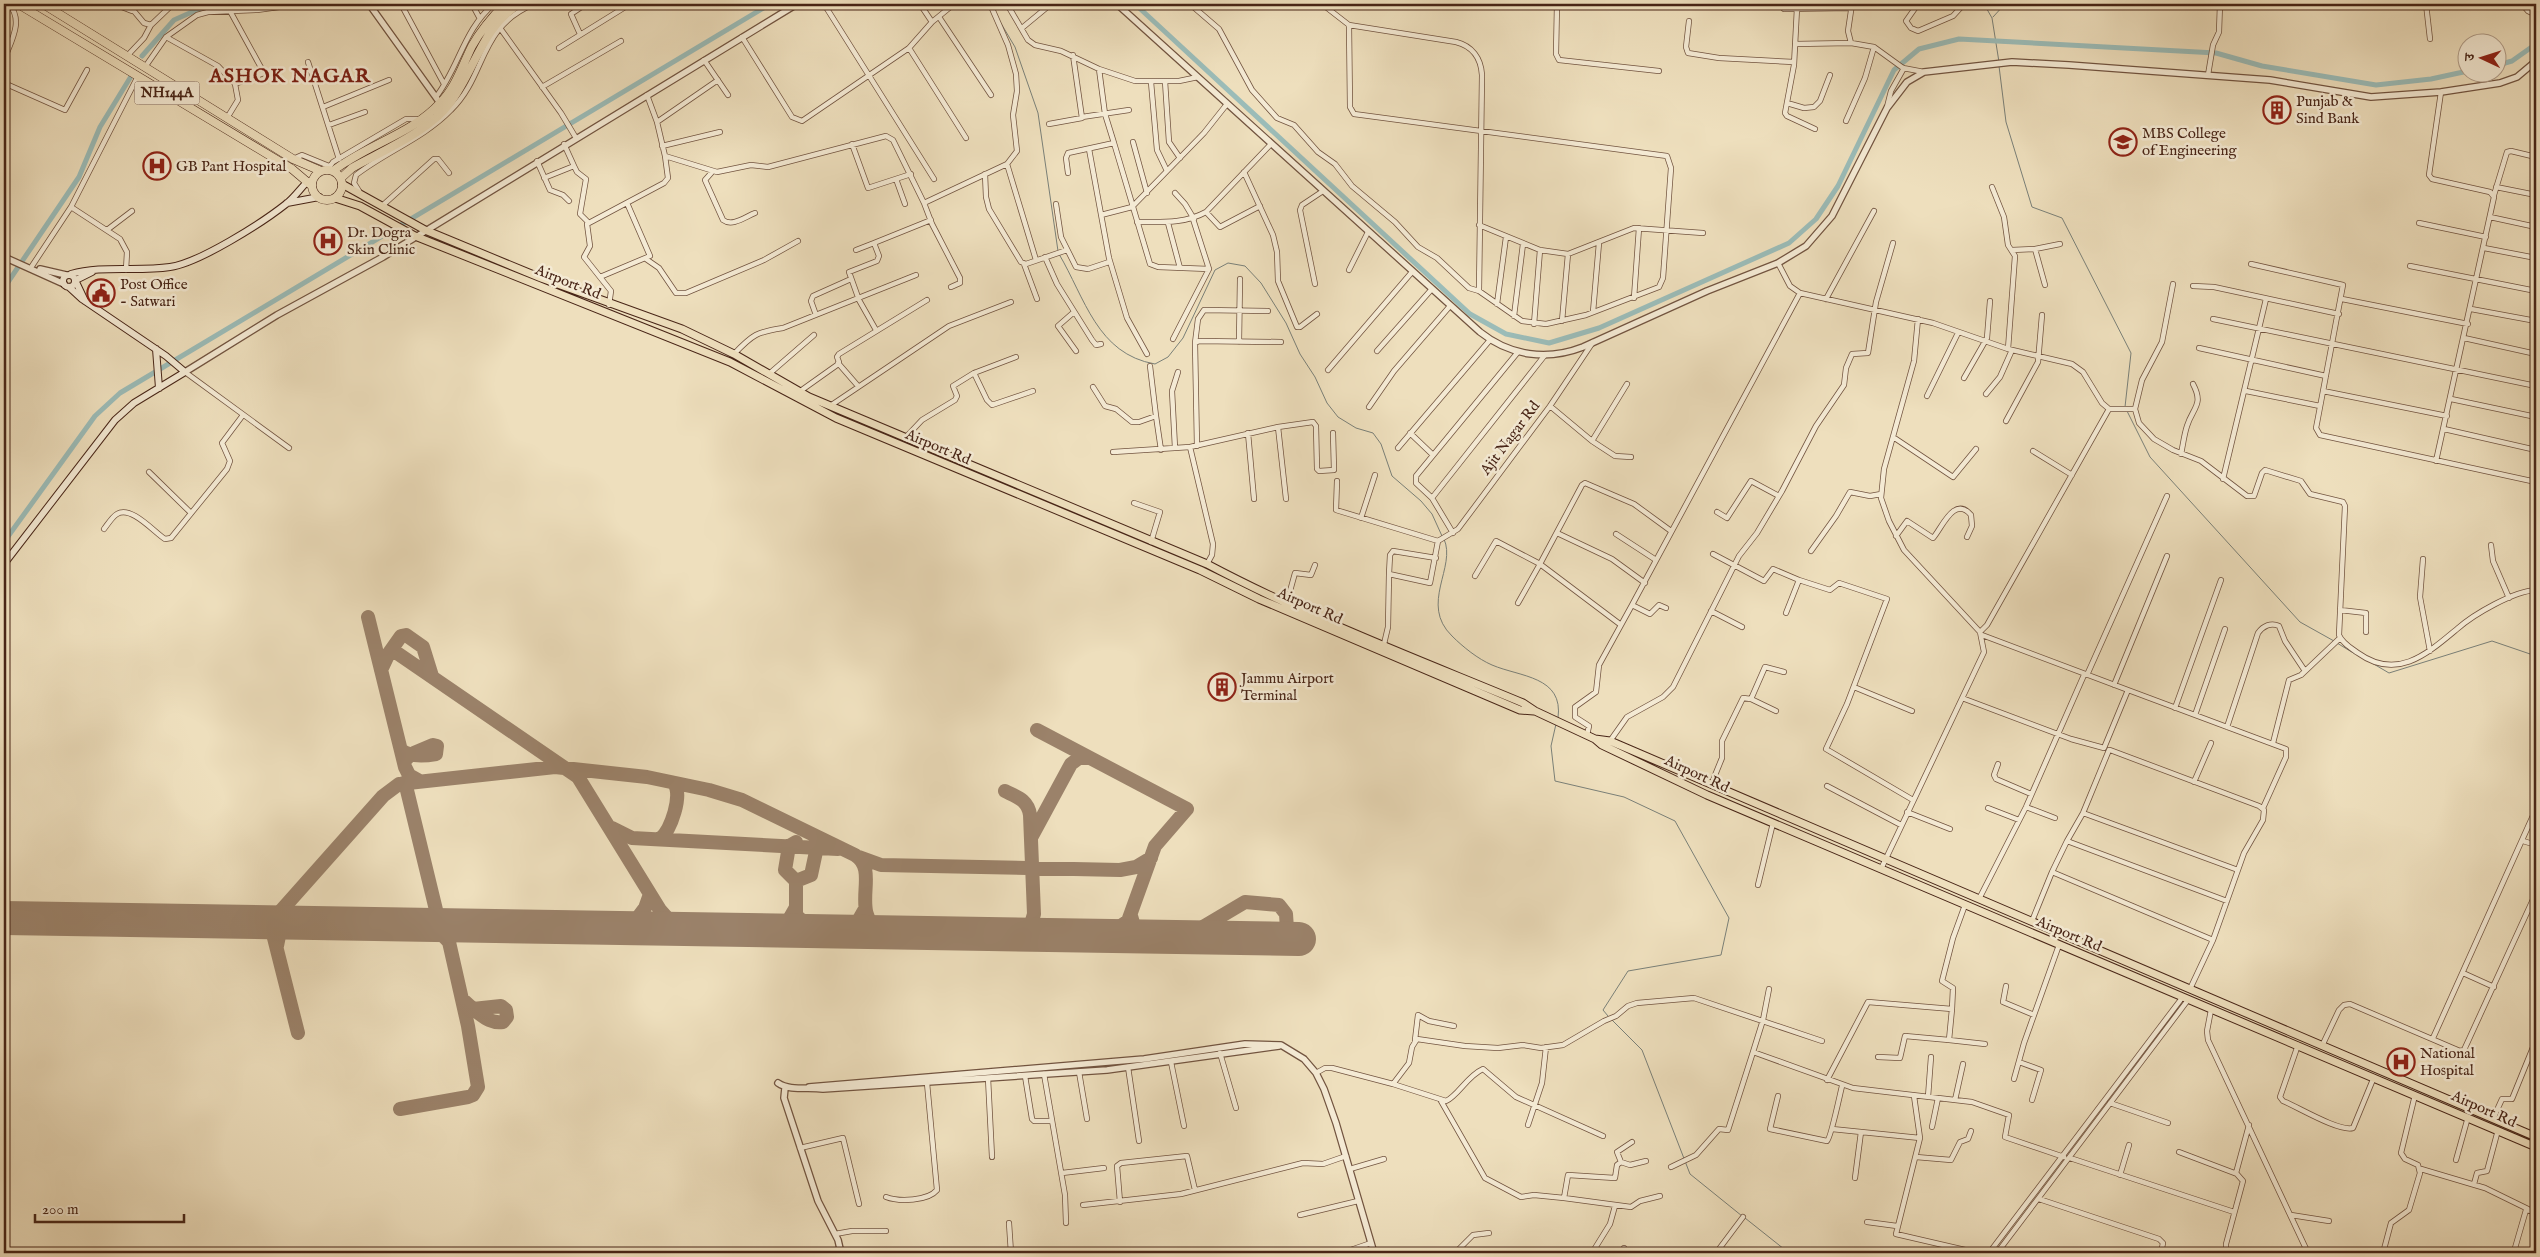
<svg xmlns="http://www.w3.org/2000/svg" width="2540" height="1257" font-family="'IM FELL English','Noto Serif Devanagari',serif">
<rect width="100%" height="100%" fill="#eedfbd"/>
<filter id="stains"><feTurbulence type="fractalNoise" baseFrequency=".004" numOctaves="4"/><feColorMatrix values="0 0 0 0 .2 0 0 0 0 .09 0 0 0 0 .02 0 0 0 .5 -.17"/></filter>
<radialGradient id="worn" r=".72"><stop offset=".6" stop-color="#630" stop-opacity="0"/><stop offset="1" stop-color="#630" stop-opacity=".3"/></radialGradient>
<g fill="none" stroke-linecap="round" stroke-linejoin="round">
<path stroke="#7a8078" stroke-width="1" d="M983,4L990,9
M1984,4L1992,18L1999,62
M1993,17L2005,4
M999,20L1015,47L1038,113L1058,251
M1999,66L2006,122L2032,207L2062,218L2131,353L2125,407
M1059,254C1085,298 1097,354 1155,364L1168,357L1183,338L1215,270L1228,263L1245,266L1261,283L1286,323L1300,354L1315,377L1327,403L1338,417L1356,428L1373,433L1381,444L1392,476L1421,501L1432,514L1442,536
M2127,411L2150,457L2300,622L2334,641
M1444,539C1457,567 1419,604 1452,636C1463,647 1478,659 1492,665C1520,677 1564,676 1558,718
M2337,643L2355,654
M2372,663L2389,673L2492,641L2536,656
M1556,724L1551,746L1555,781L1624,797L1675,821L1729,918L1721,955L1628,971L1603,1010L1608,1016
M1611,1019L1642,1050L1690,1174L1742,1216
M1745,1218L1789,1253"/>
<path stroke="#9bbcb8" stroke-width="5" d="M1135,4L1470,314L1506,334L1549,343L1599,328L1789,243L1816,219L1838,186L1894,70L1919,49L1959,39L2216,53L2262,66L2376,85L2431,79L2468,71
M142,56L174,20L201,8L265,4
M2498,65L2512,61L2536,44
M4,288L79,177L100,127L130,78
M4,542L95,416L120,393L770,4"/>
<path stroke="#9b826a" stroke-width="14" d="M368,617L405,767L409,775L418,780
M389,653L401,636L406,635L423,647L432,676
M381,670L389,653H397L578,777L660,910L677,929
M1037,730L1187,809L1155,846L1128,921L1106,936
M401,750C410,757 425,756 436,754L437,746L433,745L414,753C410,756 407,757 404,762
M405,782L437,914L436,920L432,925
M1005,791C1017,797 1028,800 1030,815L1034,914L1031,924L1021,935
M612,828L632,838L838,849
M1032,836L1071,764L1079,758H1089
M660,839C671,830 683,795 674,783
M796,842L789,846L785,870L796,881V915L812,931
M859,857L881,865L1120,870L1136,867L1151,858
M796,881L811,875L817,847
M1131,916L1135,930L1141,937
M256,922L270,919L279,913L383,796L399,784L555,767L647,777L709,790L742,800L855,855C881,871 848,912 881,932
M256,922L266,927L273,934L298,1033
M630,928L645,908L650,894
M774,931L787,923L795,909
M844,932L857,923L865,909
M1186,937L1245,902L1279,905L1286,914L1287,929L1277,942L1264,944L1231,938
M449,942L454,930L464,926
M277,946L280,931L297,923
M462,999L473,1009C483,1016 490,1024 503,1022L507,1017L506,1010L501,1006L473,1009
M400,1109L468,1097L473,1095L478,1087L468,1026L449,942L433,925"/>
<path stroke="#9b826a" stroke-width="34" d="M4,918L1299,939"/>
<g stroke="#725440" stroke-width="6">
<path id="minor" d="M114,4L132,11
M128,4L144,23L151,25L173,4
M401,4L444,84
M472,4L479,17
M824,4L934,179
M920,4L932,22
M1007,4L1028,40L1035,45L1061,51L1099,69L1135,81H1179L1198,77
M1190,4L1219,29L1252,90L1277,118L1294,125L1318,152L1335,164L1352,186L1395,222L1418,247L1437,258L1469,288L1479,291L1522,321L1546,324L1586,315L1659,287L1663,278L1671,168L1667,156L1354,114L1350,107L1349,25
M1322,4L1349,25L1456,42C1472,46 1481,58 1482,75L1479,291
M1452,4H1458
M1557,4L1556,54L1559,60L1659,71
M1852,4L1848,31L1851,43L1874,47L1903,68L1924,72
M1918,4L1906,21L1911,28L1918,31L1953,16L1964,4
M2426,4L2430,39
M2522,4L2528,11L2536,15
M1797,8L1794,65L1785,113L1787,116L1815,129
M1784,9L1852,8
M939,17L991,95
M1689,21L1686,47L1688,53L1719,58L1794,62
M500,28L561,113L576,138
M1022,28L1051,4
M580,34L571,14L586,4
M166,37L218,66L235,84
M742,37L792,117L802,121L909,48L932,22L954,4
M1795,44L1851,43
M559,48L630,4
M909,48L966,138
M127,56L144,38L151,25
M4,60C11,41 24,21 9,4
M704,60L728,95
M308,62L339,159
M145,67L166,37L197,15L208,12L257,10L301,4
M2208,75L2213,45L2219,32L2220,4
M718,80L657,122L665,156L717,172L751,165L768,167L886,136L893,140L924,203L1007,164L1017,151L1013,115L1017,91L1016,74L1008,45L990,4
M1165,81L1169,142L1180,158
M1151,82L1157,150L1167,171
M4,83L65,110L87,70
M542,87L621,41
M647,95L657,122
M436,97C459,67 464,29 494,4
M1787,103L1804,108L1814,107L1820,101L1830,75
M323,107L389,80
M1887,107L1891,91L1904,68
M1082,117L1129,110
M227,118L238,100L235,84L264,73L230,11
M1846,121L1865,78L1874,47
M1049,124L1082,118L1073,55
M329,125L365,112
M1133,142L1147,193
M1114,143L1150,264L1158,267L1209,269L1193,219
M852,144L868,188L911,174
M662,146L720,132
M1089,149L1109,258L1127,318L1147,354
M293,159L302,155L329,166
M537,161L550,190L563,195L569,201
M1007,164L1036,260
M574,166L577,172L586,179L580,214L589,223
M327,170L333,162L406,119H420
M713,171L705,180L723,220C732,227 745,217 755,213
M1244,172L1273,235L1277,252L1278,281L1297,327H1300L1317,314
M1068,173L1066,158L1068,153L1114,143L1105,114L1099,69
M985,174L986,197L989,209L1021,262L1026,264L1067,250
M544,178L574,166L564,144
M896,179L905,204
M1992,187L2004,217L2008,245L2015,256L2008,349
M2496,187L2536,195
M359,191L354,183L356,175C387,151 424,138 451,110C487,75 478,27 534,4
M1175,193L1185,204L1194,219
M2494,195L2507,152L2511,151L2536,157
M924,203L932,224L960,278V283L951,287
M1056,204L1061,237L1076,267L1088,269L1109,262
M382,206L434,159H438L449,173
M71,207L120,239L127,252L126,270
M1206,212L1220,227L1260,206
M1101,215L1132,207L1204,133L1227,104
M2490,217L2536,227
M1137,222C1162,222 1184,224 1206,212L1271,144
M1168,223L1180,268
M2419,223L2486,237
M1479,225L1540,250L1568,254L1634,228L1703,233
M107,230L132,211
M874,243L931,220
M2484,248L2536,258
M2035,249L2045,285
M856,250L874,243L879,256L877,261L849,272L859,300L876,330
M2012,250L2035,249L2060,244
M1045,257L1057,284L1092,340L1096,345L1101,344
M646,259L659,268L676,293H686L764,260L798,241
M1778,263L1790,286L1800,293L1933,323L2008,349L2072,364L2083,372L2102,403L2109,409H2135L2139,423L2154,439L2173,450L2201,461L2247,496H2254L2262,473L2265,470L2301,481L2310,494L2343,502L2345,506L2339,635C2342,643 2351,648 2358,653C2397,681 2427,654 2457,629C2474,614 2514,591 2536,590
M1024,264L1037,299
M2251,264L2343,285L2317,423L2316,428L2320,435L2536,482
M32,266L71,207L138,76
M2410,266L2536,291
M1349,270L1368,232
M600,277L650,256L627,203
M1315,284L1300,210L1302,205L1323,191
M2193,286L2214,287L2339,314
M1634,298L1639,228
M1826,299L1874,211
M2342,299L2468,324
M1497,304L1506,237
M609,305L611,291L584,257L590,246L587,224L664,183L668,178L665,156
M2471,309L2536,321
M1074,312L1058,326L1076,351
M1593,312L1599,243
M816,315L811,301L813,296L851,279
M1514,316L1523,244
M2213,319L2536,386
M1562,321L1568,254
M1534,324L1540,250
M2464,338L2536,354
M1173,339L1209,269
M1239,342L1240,279
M1195,343L1198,319L1204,310L1268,311
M2199,348L2326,376
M1377,351L1431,290
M734,354C753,334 757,332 783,328L916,275
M1016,357L974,373L987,400L992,405L1033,391
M838,363L858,386
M1150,366L1156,416
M1328,370L1412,272
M185,372L289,448
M769,374L814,335
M1964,378L1987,338L1990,301
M1093,387L1105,406L1116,409L1132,422H1139L1156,416L1161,450
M2246,391L2320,406
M2323,391L2447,416
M799,392L837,365L839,362L837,357L839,354L927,300
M1986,394L2000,377L2012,350
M1927,396L1958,333
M2451,399L2536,417
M830,406L949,326L1011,302
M1550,406L1592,441L1627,384
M1369,407L1394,371L1450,306
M2135,409L2142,380L2162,342L2173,284
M2006,421L2038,362L2042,315
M1278,427L1286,499
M2444,429L2536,450
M1248,433L1254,499
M1410,433L1433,455
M906,437L922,420L955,400L957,396L953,386L974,373
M1893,437L1953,477L1976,449
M1592,441L1615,456L1631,457
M1197,446L1195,343L1199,341L1281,342
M1175,448L1172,391L1178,372
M1398,448L1490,340
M2033,451L2072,475
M1113,452L1190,447
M2181,454C2183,445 2184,435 2187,426C2193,407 2204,405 2193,384
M2436,461L2494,197L2490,192L2432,179L2429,175L2441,92
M149,472L191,513
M2223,479L2266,299
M1337,481L1336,510L1438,541
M1432,498L1416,483V476L1518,352
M1134,503L1160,512L1151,542
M1717,512L1727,518L1751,481L1779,496
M1361,518L1375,475
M104,529C108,524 112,517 117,514C131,505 154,532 165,539L171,538L227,469L230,461L222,443L243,415
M1453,533L1432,498L1545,355
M1557,533L1612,559L1645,583
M1616,534L1656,560
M1896,536L1907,521L1933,538C1942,528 1954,495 1971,515L1972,526L1967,537
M1438,541L1458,529L1550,406L1593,342
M2491,545L2493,561L2509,598
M4,549L11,555
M1811,551L1836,516L1850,492L1870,496L1881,494
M1713,554L1764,581L1773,569L1799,580
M2423,559L2420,597L2430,651
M1207,564L1212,555L1213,544L1190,447L1278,427L1313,422L1316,426L1317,469L1319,471L1334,470L1333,433
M1389,574L1390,555L1393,551L1436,558
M1475,576L1496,541L1540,564L1582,485L1585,483L1634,504L1671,531
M1287,602L1295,573L1311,575L1315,565
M1518,603L1540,564L1621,625
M1632,605L1800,293
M2340,610L2366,613V632
M1711,611L1742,627
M1786,613L1799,580L1830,590L1839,583L1887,599L1847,704L1826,749L1913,800
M1980,632L1987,625L2109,409
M1384,644L1388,627L1389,574L1430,583L1438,541
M2087,675L2167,496
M2114,685L2167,556
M1854,687L1912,711
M2128,690L2286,749V757L2263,808
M1962,698L2071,739L2104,748L2128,690L1982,635
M1751,699L1765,667L1784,672
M2175,708L2221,580
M2195,715L2225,629
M2227,727L2258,633C2263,626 2271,622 2279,626L2285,641L2305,671
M1587,735L1589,726L1575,717V707L1596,692L1599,665L1632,605L1650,614L1659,605L1666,608
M1610,741L1627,717L1663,697L1673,687L1739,556L1757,533L1782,491L1816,426L1844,385L1846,368L1852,354L1868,353L1876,302L1893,243
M2273,743L2289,680L2301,675L2340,638
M2109,750L2083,813L2067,841L2227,901
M2110,750L2259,806L2264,810L2263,820L2244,853L2213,940L2190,989
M1998,764L1994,775L1996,779L2031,794
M2194,782L2211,743
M1711,785L1722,758V741L1743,698L1751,699L1776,711
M1827,786L1901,825
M2026,807L2055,818
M1988,808L2019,820
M1907,812L1950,829
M2083,813L2238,870
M2523,841L2536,845
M1881,869L1984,652L1980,632L1904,550L1889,521L1881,498L1884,469L1914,361L1918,319
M2052,872L2067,841
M1758,885L1773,823
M1979,899L2026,807L2084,675
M2032,921L2052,872L2213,940
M2463,973L2494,987
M2006,986L2003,1002L2034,1015
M1952,1009L1953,988L1942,981L1953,938L1965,905
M2211,1010L2207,1031L2208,1040L2308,1253
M2433,1038L2536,809
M1415,1040L1418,1015L1429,1021L1454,1026
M1949,1040L1985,1044
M2298,1045L2280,1097L2283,1101C2298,1107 2339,1132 2353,1128L2374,1077
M2322,1046L2339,1010L2344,1005L2350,1004L2460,1051L2464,1050L2536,893
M1753,1052L1763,1020L1769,989
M1220,1053L1236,1108
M1171,1062L1184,1126
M2019,1062L2041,1070L2032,1100
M1128,1067L1139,1141
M1079,1072L1087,1119
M1316,1073L1325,1068H1332L1393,1084
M1044,1074L1065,1195L1066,1223
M1025,1076L1032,1119L1034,1121H1052
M988,1078L992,1157
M2014,1079L2024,1043L2059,945
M1827,1080L1868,1002L1952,1009L1949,1040L1905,1036L1900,1058L1878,1057
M1778,1096L1770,1129L1827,1141C1831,1138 1840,1094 1842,1086
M1928,1097L1931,1057
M1955,1100L1963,1064
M1441,1101L1485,1178L1521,1197L1534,1195L1564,1198
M2110,1103L2168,1123
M2493,1119L2502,1099H2512L2536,1040
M1528,1125L1542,1083L1546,1047
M1932,1127L1938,1098
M1832,1129L1920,1138L1914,1096
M1603,1136L1516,1097L1483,1069C1467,1076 1458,1096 1446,1101L1393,1084L1409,1063L1412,1047L1417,1039L1465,1046L1498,1048L1523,1045L1541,1048L1563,1045L1604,1021L1616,1016L1628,1006L1637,1003L1694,998L1822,1041
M1920,1138L1896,1234L1978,1253
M1632,1142L1617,1152L1621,1162L1630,1165L1646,1161
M800,1148L843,1138L859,1204
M2179,1152L2237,1174
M1916,1157L1951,1160L1960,1142L1968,1139L1971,1131
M2070,1158L2234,1212
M2456,1160L2468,1117
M1621,1162L1617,1165L1615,1178L1568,1175L1564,1198L1631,1207L1640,1201L1660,1196
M1671,1167L1696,1155L1719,1129L1728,1130L1753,1052L1853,1088L1972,1102L2009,1115L2005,1137L2064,1157
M1350,1169L1384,1159
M2421,1169L2485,1188L2528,1209
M1062,1173L1104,1168
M2120,1175L2129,1145
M1855,1178L1861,1132
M2474,1184L2477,1173L2487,1171L2498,1130
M886,1197C899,1202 928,1201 937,1190L927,1083
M2039,1199L2159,1239L2163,1243L2161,1253
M1120,1202L1117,1166L1121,1163L1187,1156L1195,1190
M1083,1205L1181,1194L1303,1163L1323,1164L1346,1156
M1300,1215L1358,1201
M2291,1215L2329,1221
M1867,1222L1897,1226
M1009,1223L1011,1253
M835,1234L852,1231H886
M2515,1248L2526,1210L2536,1212
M1342,1253L1371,1243
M1455,1253L1473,1235L1489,1233
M1592,1253L1610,1224L1615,1206
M1624,1253V1248
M1716,1253L1743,1217
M1989,1253L2182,998
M1997,1253L2188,1000
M2226,1253V1244L2243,1181L2236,1173L2249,1125
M2383,1253L2391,1223L2409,1210L2420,1173L2418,1165L2405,1159L2401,1153L2415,1095"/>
</g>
<g stroke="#725440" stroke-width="8">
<path id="tertiary" d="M369,4L440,103
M1117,4L1480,332C1510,356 1547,361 1583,347L1707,291L1778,263L1806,246L1832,216L1887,108L1907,82L1924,72L2012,62L2069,65L2270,80L2371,97L2441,92L2500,83L2517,77L2536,61
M4,257L64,284
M40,269L66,275
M185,372L277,315L383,257L797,4
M778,1083C789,1091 809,1087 823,1089L1107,1070L1279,1046
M809,1087L1144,1059L1245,1044L1281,1045L1304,1059L1316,1073L1324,1089L1336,1123L1374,1253
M785,1088L784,1098L818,1201L838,1240L841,1253"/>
</g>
<g stroke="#482517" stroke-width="8">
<path id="secondary" d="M287,203L319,197
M71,274C102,265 137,272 170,267C199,263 262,223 286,204C294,198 300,189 307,182
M63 281a6 6 0 1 1 12 0a6 6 0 1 1-12 0Z
M76,280L92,272
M76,282L85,301
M156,349L159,388
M4,564L115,420L134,403L185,372L166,356L82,299L69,287"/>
</g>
<g stroke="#482517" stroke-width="9">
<path id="primary" d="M342,184L425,230L541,278L682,329L734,354L809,397L1207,564C1309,618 1417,659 1523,703L1535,711L1595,739L1610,741L2536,1137
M335,198L360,206L415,236L730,362L836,418L1200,570L1259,599L1520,710L1534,711
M1595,739L1602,745L1707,795L2536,1147"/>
</g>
<g stroke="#482517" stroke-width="9">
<path id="trunk" d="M18,4L292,169L312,186
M43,4L293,159L321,171
M312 185a15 15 0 1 1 30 0a15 15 0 1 1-30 0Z
M333,171C366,145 412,134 440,103C456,87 462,66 472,46C481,30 492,17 505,4
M341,178L352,168C382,151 430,131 450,103C475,70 482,27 519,4"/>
</g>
<use href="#minor" stroke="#f4ead4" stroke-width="4.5"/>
<use href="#tertiary" stroke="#f4ead4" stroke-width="5.5"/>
<use href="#secondary" stroke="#f4ead4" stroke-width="6"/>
<use href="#primary" stroke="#eedfbd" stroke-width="7"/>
<use href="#trunk" stroke="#eedfbd" stroke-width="8"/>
</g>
<defs>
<g id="building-ring" transform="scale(1.4375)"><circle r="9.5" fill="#f4ead4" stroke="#8f2418" stroke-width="1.5"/><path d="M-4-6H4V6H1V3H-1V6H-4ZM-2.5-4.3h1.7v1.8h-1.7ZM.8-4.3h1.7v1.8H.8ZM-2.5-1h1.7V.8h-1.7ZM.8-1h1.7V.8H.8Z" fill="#8f2418"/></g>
<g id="university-ring" transform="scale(1.4375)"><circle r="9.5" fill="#f4ead4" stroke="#8f2418" stroke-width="1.5"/><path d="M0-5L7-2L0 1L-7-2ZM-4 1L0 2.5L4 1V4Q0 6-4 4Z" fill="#8f2418"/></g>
<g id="hospital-ring" transform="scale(1.4375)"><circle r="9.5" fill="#f4ead4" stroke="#8f2418" stroke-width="1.5"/><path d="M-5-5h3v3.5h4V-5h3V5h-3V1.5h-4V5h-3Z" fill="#8f2418"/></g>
<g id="civic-ring" transform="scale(1.4375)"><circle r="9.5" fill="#f4ead4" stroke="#8f2418" stroke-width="1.5"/><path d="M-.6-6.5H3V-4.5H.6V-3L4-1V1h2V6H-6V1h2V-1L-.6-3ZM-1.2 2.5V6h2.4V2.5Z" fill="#8f2418"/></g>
</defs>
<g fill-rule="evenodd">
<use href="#building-ring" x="2277" y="110"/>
<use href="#university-ring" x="2123" y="142"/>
<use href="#hospital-ring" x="157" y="166"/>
<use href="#hospital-ring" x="328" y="241"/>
<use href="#civic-ring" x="101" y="293"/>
<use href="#building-ring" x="1222" y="687"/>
<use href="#hospital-ring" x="2401" y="1062"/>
</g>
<g text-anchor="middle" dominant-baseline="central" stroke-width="5" stroke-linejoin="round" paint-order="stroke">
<rect fill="#f4ead4" stroke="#7c6050" stroke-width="1" x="134.5" y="81.5" width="65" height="23" rx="4"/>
<g font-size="14" font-weight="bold" fill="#482517">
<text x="167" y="93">NH144A</text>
</g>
<g font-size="15" fill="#482517" stroke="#f4ead4" text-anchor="start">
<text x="2296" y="101">Punjab &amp;<tspan x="2296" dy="17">Sind Bank</tspan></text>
<text x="2142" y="133">MBS College<tspan x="2142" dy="17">of Engineering</tspan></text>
<text x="176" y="166">GB Pant Hospital</text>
<text x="347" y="232">Dr. Dogra<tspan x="347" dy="17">Skin Clinic</tspan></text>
<text x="120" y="284">Post Office<tspan x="120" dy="17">- Satwari</tspan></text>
<text x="1241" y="678">Jammu Airport<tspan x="1241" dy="17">Terminal</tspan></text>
<text x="2420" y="1053">National<tspan x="2420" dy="17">Hospital</tspan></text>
</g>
<g font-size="15" fill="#482517" stroke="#f4ead4">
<text transform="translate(568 282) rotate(22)">Airport Rd</text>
<text transform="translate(1510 438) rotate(-53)">Ajit Nagar Rd</text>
<text transform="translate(938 447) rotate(23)">Airport Rd</text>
<text transform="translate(1310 606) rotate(24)">Airport Rd</text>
<text transform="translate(1697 774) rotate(25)">Airport Rd</text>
<text transform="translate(2069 934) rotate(23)">Airport Rd</text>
<text transform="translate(2484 1109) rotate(24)">Airport Rd</text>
</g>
<g font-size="20" font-weight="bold" letter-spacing="1" fill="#7a1f14" stroke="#f4ead4">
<text x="290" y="76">ASHOK NAGAR</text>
</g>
</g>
<rect width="2540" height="1257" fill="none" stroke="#eedfbd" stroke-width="20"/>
<rect x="5" y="5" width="2530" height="1247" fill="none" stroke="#482517" stroke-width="2.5"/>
<rect x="10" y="10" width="2520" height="1237" fill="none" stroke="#482517"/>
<g transform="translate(2482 58) rotate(274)"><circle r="24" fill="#f4ead4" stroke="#af9b88"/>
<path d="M0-4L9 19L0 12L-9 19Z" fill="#8f2418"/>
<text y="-8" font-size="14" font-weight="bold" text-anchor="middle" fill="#482517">उ</text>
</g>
<path d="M35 1214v8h149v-8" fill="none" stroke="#482517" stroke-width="2.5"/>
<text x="42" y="1214" font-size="15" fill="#482517" stroke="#f4ead4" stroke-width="4" paint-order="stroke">200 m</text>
<rect width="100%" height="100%" filter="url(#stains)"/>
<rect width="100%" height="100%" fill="url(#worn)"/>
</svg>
